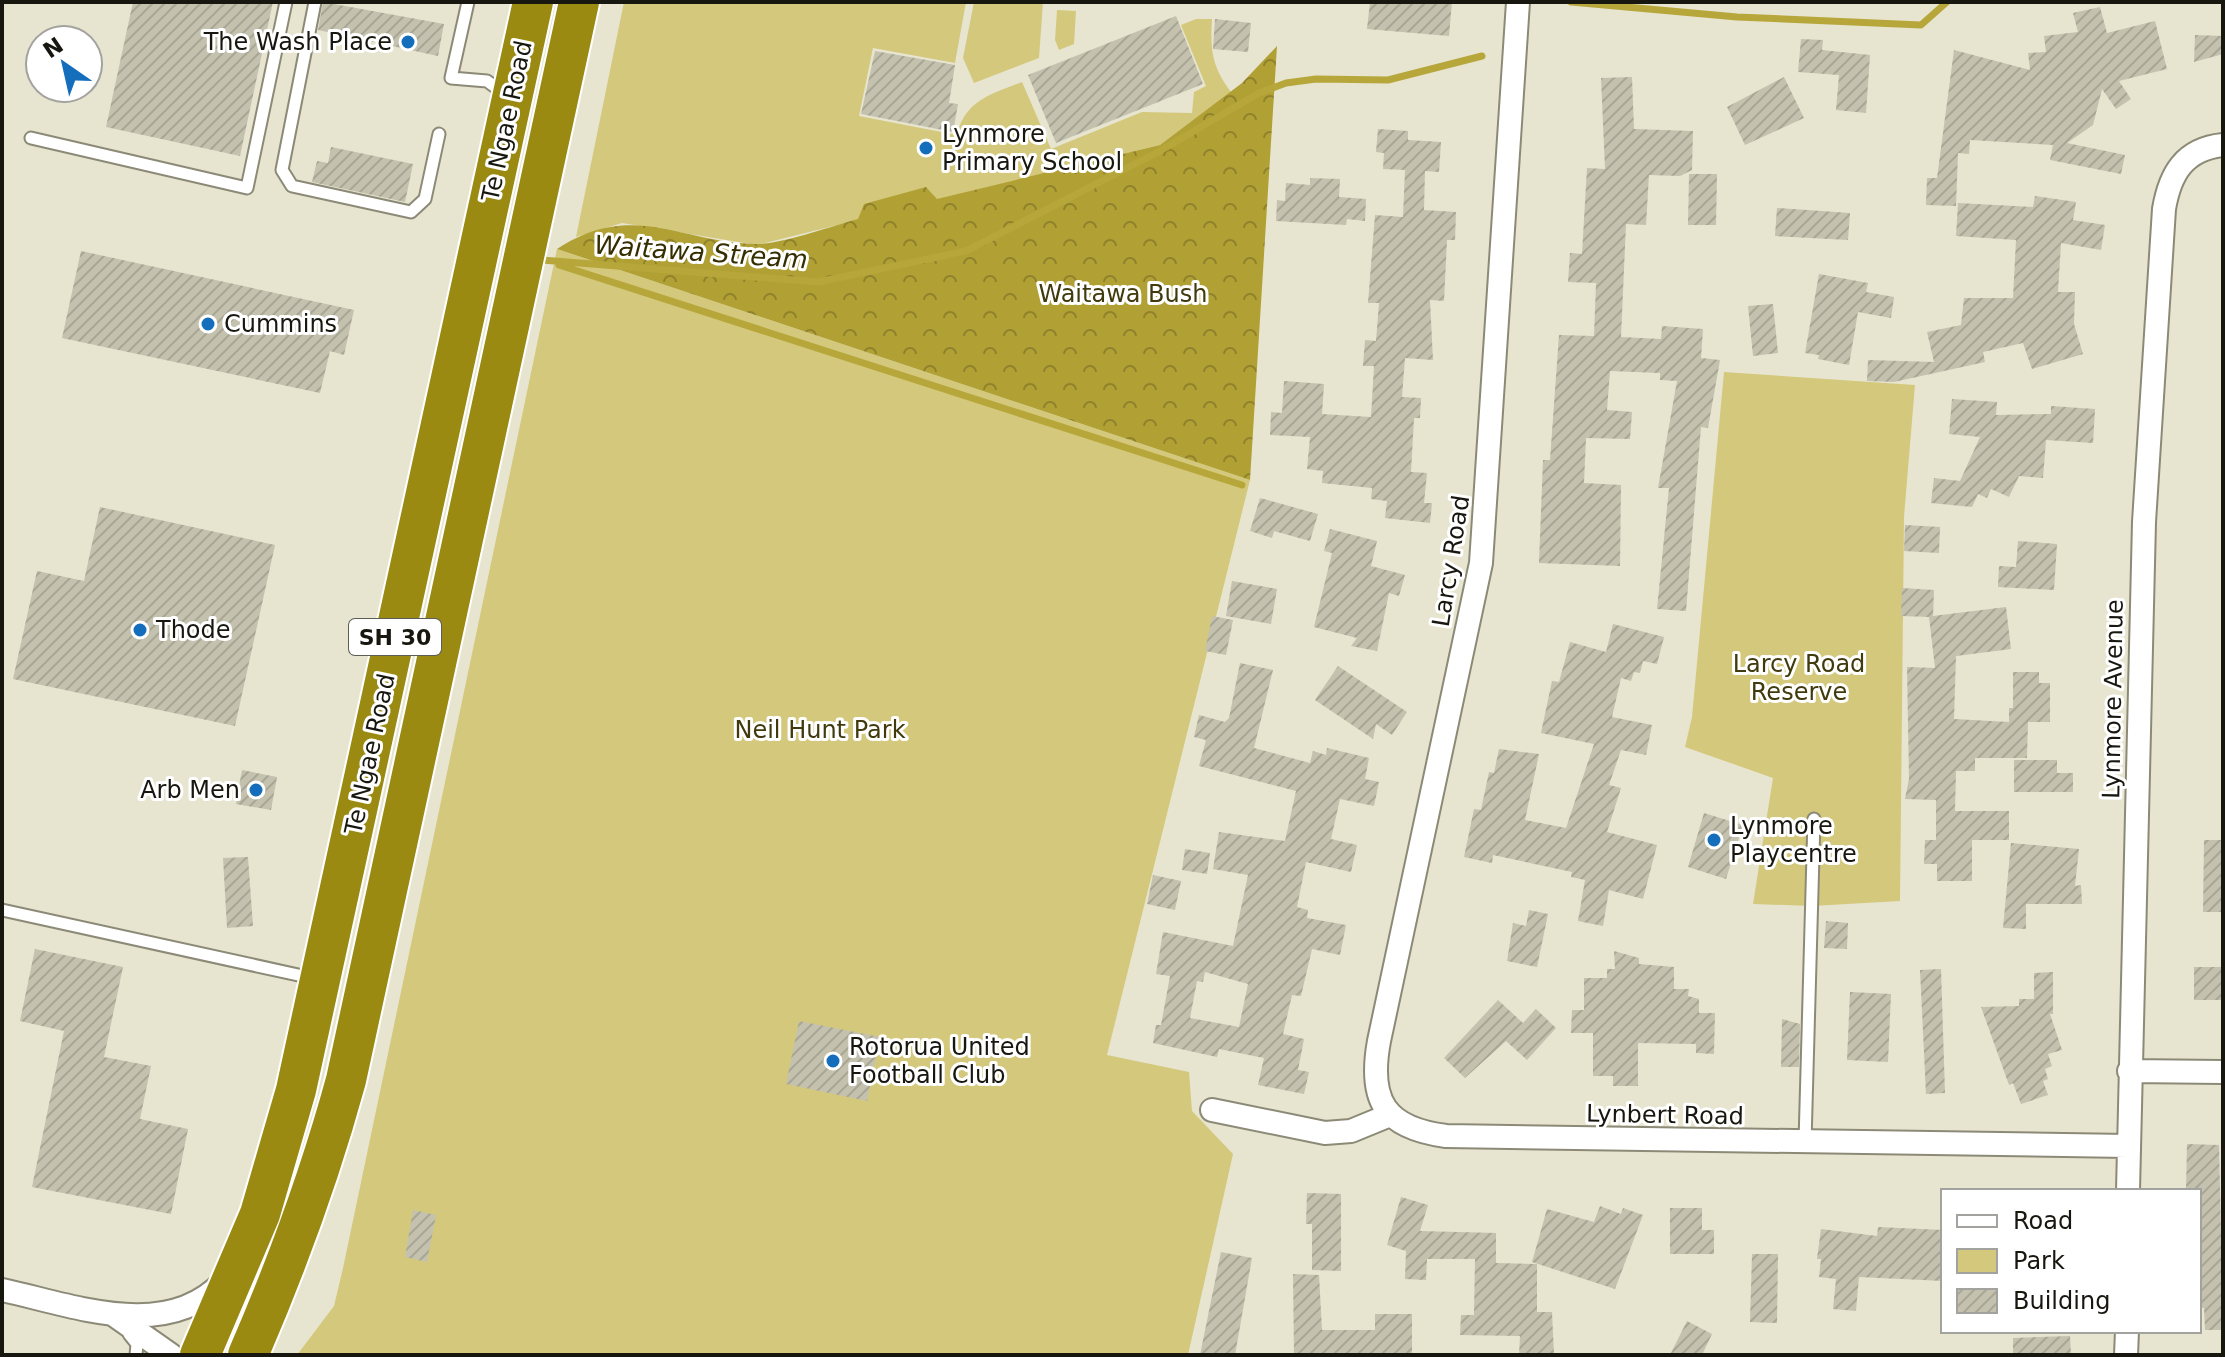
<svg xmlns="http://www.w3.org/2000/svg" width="2225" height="1357" font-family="'DejaVu Sans',sans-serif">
<defs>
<pattern id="forest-crowns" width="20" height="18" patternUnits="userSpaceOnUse" patternTransform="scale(2)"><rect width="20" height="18" fill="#b1a134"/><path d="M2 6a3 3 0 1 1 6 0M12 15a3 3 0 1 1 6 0" fill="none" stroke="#8f822a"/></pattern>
<pattern id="building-hatch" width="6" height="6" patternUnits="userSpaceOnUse" patternTransform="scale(2)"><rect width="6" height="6" fill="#c4c2ae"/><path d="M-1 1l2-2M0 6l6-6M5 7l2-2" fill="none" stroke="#a8a694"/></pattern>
</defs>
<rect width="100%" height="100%" fill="#e7e5d0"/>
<path fill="#d4c87c" d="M624,2H966L955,63L873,48L859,116L957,135C965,100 992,94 1022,82L1051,149L1142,112L1192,113L1194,92L1206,86L1181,25L1196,19H1212C1210,50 1212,67 1231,92L1160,145L757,245L622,223L576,237Z
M974,2H1043L1039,58L974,83L963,58Z
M1057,10L1076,11L1074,44L1059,50L1055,40Z
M557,249L1250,480L1107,1055L1189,1072L1192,1111L1233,1154L1188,1355H297L334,1306L343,1268Z
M1724,372L1915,385L1904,517L1900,901L1812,906L1753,904L1773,778L1685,747L1692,717Z"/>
<path fill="url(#forest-crowns)" d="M1277,46L1250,480L557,249C633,200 677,242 755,244C779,245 832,226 858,219L864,204L926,187L937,199L1160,145L1242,83Z"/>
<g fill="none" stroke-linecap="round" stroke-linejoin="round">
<path stroke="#b7a73b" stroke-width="7" d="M1571,2L1737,17L1921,25L1947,2
M542,260L818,282L966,251L1158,152L1259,93L1286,83L1316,79L1388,80L1482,56
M559,265L1242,485"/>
</g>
<path fill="url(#building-hatch)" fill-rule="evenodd" d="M133,2H273L240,156L106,127Z
M323,2L444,24L438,56L318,30Z
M1370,2H1452L1449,36L1367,29Z
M2100,7L2107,33L2155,21L2167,69L2119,81L2131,99L2116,109L2102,89L2093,125L2067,143L2125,155L2121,174L2050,160L2053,145L1970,140L1969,154L1958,153L1956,206L1926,205L1927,178H1937L1954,50L2030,70L2028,53L2046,52L2044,36L2078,32L2073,13Z
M1176,16L1203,84L1056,143L1028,75Z
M1215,19L1251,23L1248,52L1213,49Z
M2195,35L2223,36V54L2194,62Z
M1801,39L1823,40L1822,50L1870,55L1866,113L1836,110L1839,75L1798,72Z
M875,51L955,65L949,103L958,104L953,132L861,114Z
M1632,77L1634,129L1693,131L1692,170L1680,176L1649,175L1646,225L1626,224L1621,337L1661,339L1662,326L1703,329L1701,358L1720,360L1708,428L1701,427L1686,611L1657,609L1669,488H1658L1677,381L1660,380V373L1610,371L1607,410L1632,412L1630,439L1586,438L1584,483L1621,485L1620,566L1539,563L1543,460H1550L1559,335L1594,336L1596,283L1568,282L1570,253L1582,254L1587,168L1605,169L1601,78Z
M1784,77L1804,118L1745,145L1727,107Z
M1378,129L1408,131V140L1441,142L1439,172L1425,171L1424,210L1456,212L1455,240H1447L1444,301L1430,300L1433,360L1405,358L1402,397L1421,398L1420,418H1414L1411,472L1427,473L1424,503H1432L1430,523L1385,518L1387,501L1371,499L1372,488L1322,483L1323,471L1307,469L1310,437L1270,435L1271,412L1282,413L1284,381L1324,384L1322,414L1371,417L1374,366H1363L1365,340L1376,341L1379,303H1368L1375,215L1403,217L1405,170L1383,169L1384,153L1376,152Z
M331,147L413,164L405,202L312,182L317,161L328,163Z
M1689,174H1717L1716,225H1688Z
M1310,178L1340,179L1339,197L1366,199L1365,221L1347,219L1346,225L1276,221L1277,200L1285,201L1286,183L1310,185Z
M2035,196L2076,202L2073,220L2105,225L2101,250L2061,243L2058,292H2075L2074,324L2083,354L2032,369L2023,343L1983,352L1985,362L1894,382L1867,381L1868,360L1934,362L1927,332L1961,325L1964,298H2013L2016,240L1956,236L1958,203L2033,207Z
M1777,208L1850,213L1848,240L1775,236Z
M81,251L354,310L344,355L330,351L320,393L62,338Z
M1819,274L1868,283L1866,292L1894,297L1891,318L1858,312L1849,365L1818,359L1819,355L1805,353Z
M1773,304L1778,353L1753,356L1748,306Z
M1952,399L1997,402L1996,415L2051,414V406L2095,409L2093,443L2046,440L2043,478L2019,476L2009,497L1991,489L1987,498L1978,494L1972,507L1931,503L1934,478L1960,481L1980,437L1949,434Z
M1260,498L1318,514L1310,541L1274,531L1272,538L1250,531Z
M100,507L275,545L235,726L13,679L37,571L84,581Z
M1905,525L1940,527L1939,553L1904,551Z
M1330,529L1377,541L1371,566L1405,575L1399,596L1389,593L1377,651L1351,646L1357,638L1314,627L1332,553L1324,551Z
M2018,541L2057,544L2054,590L1998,587L1999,566L2016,567Z
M1232,581L1277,589L1271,624L1226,616Z
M1902,588L1934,590L1933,616L2006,607L2011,649L1956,656L1954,719L2009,722V708H2013V672H2039V683H2050V722H2028L2027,758H1975V771H1956L1955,811H2009V840H1972V881H1937V864H1924L1925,840H1936V800L1905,799L1909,779L1907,667L1935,668L1929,617L1901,616Z
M1212,616L1233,620L1226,655L1205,651Z
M1613,624L1664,637L1657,664L1643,661L1640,673L1634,672L1631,681L1621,678L1612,717L1652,725L1646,755L1621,750L1609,785L1621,788L1607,832L1657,845L1643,899L1609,890L1603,926L1578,921L1585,880L1571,877L1572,872L1493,855L1492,863L1464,857L1474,809L1481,810L1489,772L1494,773L1499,749L1539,754L1525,820L1566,828L1594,744L1541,733L1552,681L1559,682L1570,642L1606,652Z
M1240,663L1273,670L1254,748L1310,763L1313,751L1326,755L1327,748L1369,758L1365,779L1379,782L1374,806L1340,799L1331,839L1357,845L1351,872L1306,862L1297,907L1308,910L1307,918L1346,925L1340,955L1312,949L1301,996L1292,995L1283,1034L1304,1039L1298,1070L1309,1072L1304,1094L1258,1085L1264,1058L1219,1049L1217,1057L1153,1043L1156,1025H1161L1170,976L1156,974L1163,932L1233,946L1248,875L1213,869L1219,832L1285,841L1296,791L1199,766L1206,740L1194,737L1199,715L1225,722L1229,718ZM1205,972L1248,984L1239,1027L1190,1018L1197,981L1203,982Z
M1338,666L1407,712L1392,735L1376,724L1373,739L1315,700Z
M2014,760H2057V773H2073V792H2014Z
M242,770L277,777L271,810L236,804Z
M1704,813L1743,825L1726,879L1688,867Z
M2204,840H2223V912H2203Z
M2011,843L2079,849L2075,886L2081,885L2082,904H2026V929L2003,928Z
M1185,849L1210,853L1207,874L1182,870Z
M248,857L253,926L227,928L223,858Z
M1153,875L1181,881L1175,910L1147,904Z
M1529,910L1548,914L1537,967L1507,961L1513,923L1526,926Z
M1826,921L1848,923L1847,949L1824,948Z
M35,949L123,967L104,1057L151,1066L140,1119L188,1129L171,1214L32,1187L64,1031L20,1021Z
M1614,951L1639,958V964L1674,967V989H1689L1688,996L1699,999V1013H1715L1714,1054L1696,1053V1044L1638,1043V1086H1613V1076H1593V1033H1571L1572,1010H1584V978H1607V969H1615Z
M2194,967H2223V1000H2194Z
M1941,969L1945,1093L1926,1094L1920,970Z
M2053,972V1014H2050L2062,1050L2048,1054L2052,1066L2045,1069L2048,1079L2043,1081L2048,1095L2021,1104L2013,1083L2009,1085L1981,1007L2019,1006V999H2034V973Z
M1850,992L1891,994L1888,1062L1847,1060Z
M1498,1000L1523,1023L1536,1009L1556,1028L1527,1060L1506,1041L1465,1078L1444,1058Z
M1782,1019L1800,1024L1799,1067H1781Z
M799,1021L880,1037L867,1101L786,1084Z
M2187,1144L2219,1145L2223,1330H2205L2204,1308H2199V1191H2186Z
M1307,1193L1341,1194V1271L1312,1270V1224H1306Z
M1401,1197L1428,1205L1420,1231L1496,1233V1263L1537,1264V1312H1552L1554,1355H1519L1520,1336L1460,1335L1461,1315H1474L1475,1259H1427L1426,1280L1405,1279L1406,1251L1387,1245Z
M1600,1206L1621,1214L1623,1208L1643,1215L1615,1289L1532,1262L1547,1209L1594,1222Z
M1670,1208H1702V1230H1714V1254H1670Z
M413,1210L436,1215L427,1262L405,1257Z
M1878,1227L1943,1230V1281L1859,1277L1856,1311L1833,1309L1836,1279L1819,1277L1821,1259H1817L1821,1229L1877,1236Z
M1221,1252L1252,1258L1235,1355H1200Z
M1752,1254H1778L1777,1323L1750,1322Z
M1293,1274L1319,1275L1322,1330H1375V1314H1412V1355H1294Z
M1687,1321L1712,1334L1702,1355H1670Z
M2070,1336L2071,1355H2013V1338Z"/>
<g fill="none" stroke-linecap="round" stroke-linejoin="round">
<g stroke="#8c8a77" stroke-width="15">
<path id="lane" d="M315,2L282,170L292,186L411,212L425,199L439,134
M468,2L451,78L487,81L505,94
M31,138L247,188L286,2
M2,910L312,978
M1805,1142L1814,819
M129,1334L137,1344L136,1355"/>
</g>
<g stroke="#8c8a77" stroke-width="26">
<path id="street" d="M1518,2L1481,563L1379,1041C1368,1101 1385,1128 1446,1136L2128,1146
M2129,1071L2223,1072
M1212,1110L1325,1133L1351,1131L1390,1115
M2128,1191L2144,522L2164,209C2170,174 2184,149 2223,145
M2,1290C73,1305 166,1343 224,1281
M114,1315L171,1355
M2126,1355L2127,1331"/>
</g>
<g stroke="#fff" stroke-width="44">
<path id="highway" d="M200,1355L260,1214L296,1090L533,2
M248,1355C287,1265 320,1175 346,1080L579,2"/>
</g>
<use href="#lane" stroke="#fff" stroke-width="11"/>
<use href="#street" stroke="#fff" stroke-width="22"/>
<use href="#highway" stroke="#9a8a12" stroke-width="40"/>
</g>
<g fill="#156ebc" stroke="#fff" stroke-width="3">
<circle cx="408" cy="42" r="8"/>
<circle cx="926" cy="148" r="8"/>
<circle cx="208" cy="324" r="8"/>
<circle cx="140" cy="630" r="8"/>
<circle cx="256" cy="790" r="8"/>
<circle cx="1714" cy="840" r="8"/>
<circle cx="833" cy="1061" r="8"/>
</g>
<g text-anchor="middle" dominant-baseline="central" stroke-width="6" stroke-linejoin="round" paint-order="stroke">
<rect fill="#fff" stroke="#5d5c57" stroke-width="2" x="349" y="619" width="92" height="36" rx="6"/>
<g font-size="22" font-weight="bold" fill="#17160f">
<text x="395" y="637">SH 30</text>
</g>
<g font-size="24" fill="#17160f" stroke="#fff" text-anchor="start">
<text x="392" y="42" text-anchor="end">The Wash Place</text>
<text x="942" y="134">Lynmore<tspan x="942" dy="28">Primary School</tspan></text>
<text x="224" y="324">Cummins</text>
<text x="156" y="630">Thode</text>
<text x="240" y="790" text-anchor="end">Arb Men</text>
<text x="1730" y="826">Lynmore<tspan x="1730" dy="28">Playcentre</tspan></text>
<text x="849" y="1047">Rotorua United<tspan x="849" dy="28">Football Club</tspan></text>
</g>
<g font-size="24" fill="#17160f" stroke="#fff">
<text transform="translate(507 121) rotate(-78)">Te Ngae Road</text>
<text transform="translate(1451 561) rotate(-81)">Larcy Road</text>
<text transform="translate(2113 699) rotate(-89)">Lynmore Avenue</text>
<text transform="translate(370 754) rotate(-78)">Te Ngae Road</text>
<text transform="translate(1665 1115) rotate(1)">Lynbert Road</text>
</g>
<g font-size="24" fill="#413a0d" stroke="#fff">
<text x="1123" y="294">Waitawa Bush</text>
<text x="1799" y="664">Larcy Road<tspan x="1799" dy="28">Reserve</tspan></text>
<text x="820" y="730">Neil Hunt Park</text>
</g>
<g font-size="26" font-style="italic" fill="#352e00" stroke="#fff">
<text transform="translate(701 252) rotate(4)">Waitawa Stream</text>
</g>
</g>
<rect width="2225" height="1357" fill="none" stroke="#17160f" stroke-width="8"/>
<rect x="1941" y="1189" width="260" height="144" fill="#ffffff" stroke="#a2a29f" stroke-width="2"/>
<rect x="1957" y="1215" width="40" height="12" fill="#ffffff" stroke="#a2a29f" stroke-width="2"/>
<text x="2013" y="1229" font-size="24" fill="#17160f">Road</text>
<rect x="1957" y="1249" width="40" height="24" fill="#d4c87c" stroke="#a2a29f" stroke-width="2"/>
<text x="2013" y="1269" font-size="24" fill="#17160f">Park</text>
<rect x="1957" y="1289" width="40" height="24" fill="url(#building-hatch)" stroke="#a2a29f" stroke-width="2"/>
<text x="2013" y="1309" font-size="24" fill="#17160f">Building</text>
<g transform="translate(64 64) rotate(326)"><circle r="38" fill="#ffffff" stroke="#a2a29f" stroke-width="2"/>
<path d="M0-6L14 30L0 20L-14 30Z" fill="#156ebc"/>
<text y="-12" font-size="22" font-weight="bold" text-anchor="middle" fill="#17160f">N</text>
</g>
</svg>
